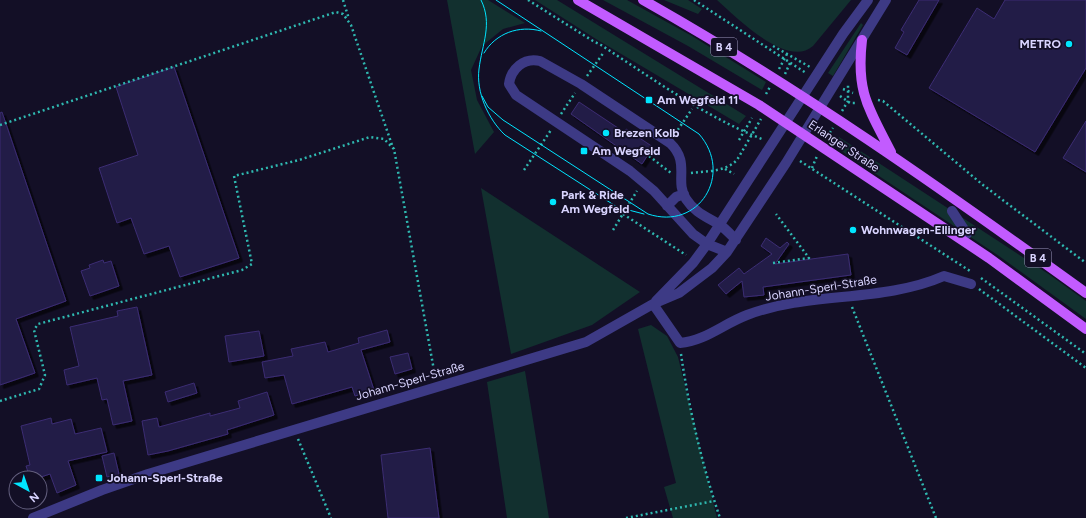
<svg xmlns="http://www.w3.org/2000/svg" width="1086" height="518" font-family="Figtree,sans-serif">
<defs>
<filter id="shadow"><feDropShadow dx="3.5" dy="3.5" stdDeviation="0" flood-color="#0009"/></filter>
</defs>
<rect width="100%" height="100%" fill="#130f26"/>
<path fill="#12302f" d="M447,0H488L525,23L503,29L482,46L471,70L477,100L494,132L475,154Z
M535,0H557L746,116L739,124L596,39Z
M603,0H627L692,36L766,82L762,90L688,46Z
M664,0H688L702,9L698,14Z
M717,0H851L813,46C787,69 736,17 717,0Z
M861,23L863,25L833,76L828,73Z
M839,137L1050,275L1086,301V319L999,256L837,148L835,145Z
M481,188L640,292L592,325L511,354Z
M651,325L667,336L678,357L717,518H673L664,487L676,483L638,329Z
M525,371L549,518H507L487,382Z"/>
<path fill="#241b47" stroke="#3b2d73" filter="url(#shadow)" d="M919,0H939L907,55L895,48L904,32L901,30Z
M1005,0H1086V68L1035,152L929,88L977,8L994,19Z
M174,67L239,258L180,277L169,246L144,254L131,218L117,223L99,168L138,155L116,87Z
M579,102L624,132L626,129L653,147L642,164L571,114Z
M2,112L66,301L16,319L35,373L0,385V113Z
M1086,121V172L1063,158Z
M766,238L780,248L787,242L789,244L775,264L848,254L851,275L763,287L764,295L744,297L742,281L726,294L718,285L739,268L744,274L772,254L761,246Z
M103,260L104,263L111,261L119,286L90,296L81,271L90,268L89,265Z
M137,307L152,375L123,381L132,421L113,425L107,399L102,400L97,378L67,385L64,370L79,366L70,327L118,316L117,311Z
M387,330L390,342L361,350L374,390L355,396L352,387L292,404L284,375L265,378L262,362L293,356L291,349L325,342L328,352L359,343L358,338Z
M259,331L264,356L229,362L225,336Z
M408,353L412,369L395,374L390,357Z
M194,383L197,393L168,402L165,392Z
M267,392L274,415L227,430L228,434L168,451L148,455L142,421L157,418L159,427L210,413V416L240,408L238,401Z
M51,418L52,424L71,419L75,434L101,428L107,452L68,461L76,485L57,493L50,474L38,478H30L26,466L30,465L21,426Z
M430,448L439,518H388L381,455Z
M114,453L119,474L107,477L102,456Z"/>
<g fill="none" stroke-linecap="round" stroke-linejoin="round">
<path stroke="#2fb8b0" stroke-width="2.5" stroke-dasharray="2 3" stroke-linecap="butt" d="M343,0L349,19
M528,0L593,41L601,45C653,79 704,116 762,139
M694,0L806,73
M773,46L810,67
M779,69L787,54
M785,74L790,63
M587,76L604,52
M843,89L853,93
M766,94L770,87
M840,96L850,103H857
M878,100L883,101L983,185L1086,263
M842,111L848,101V84
M561,114L575,93
M0,125L336,12L343,14L351,25L393,148
M675,134L692,109
M827,137L833,128
M739,140L752,118
M649,156L671,173
M800,161L970,271
M812,168L817,156
M725,169L734,174
M524,170L551,130
M691,173C707,171 725,172 737,160L761,119
M623,214L686,255
M613,230L637,191
M773,263L809,258L776,214
M981,278L1086,354
M979,289L1086,368
M852,307L936,518
M681,354C689,409 702,465 720,518
M0,401L39,389L45,375L34,330L38,324L242,270L252,264L234,176L299,160L370,137L384,139L394,149L435,376
M298,439L331,518
M626,518L714,501"/>
<path stroke="#3d3a85" stroke-width="10" d="M667,206L676,197L684,194
M952,211L967,234
M727,252L707,244L693,234L654,191L630,171L516,95L509,84C511,69 524,57 540,61L581,84L670,143C691,163 674,180 686,199C695,213 707,217 720,225C726,229 731,235 736,240
M656,301L693,263L707,244L843,34L868,0
M653,304L680,343C705,341 723,324 747,315C810,291 882,303 944,276L971,284
M33,518L102,490L148,474L586,342L653,304L679,293L712,268L727,252L786,163L886,0"/>
<path stroke="#c25bff" stroke-width="10" d="M578,0L759,105L989,258L1086,329
M643,0C799,88 941,188 1086,293
M862,40C856,92 868,107 891,152"/>
<path stroke="#00e5ff" stroke-width="1" d="M481,0C493,24 482,44 479,69C476,92 488,119 505,135L617,207L644,214
M484,53C496,33 519,25 541,31
M482,96L488,107L503,120L648,214C699,231 734,174 699,134L496,0"/>
</g>
<g fill="#00e5ff" stroke="#130f26" stroke-width="1.5">
<circle cx="1069" cy="44" r="4"/>
<rect x="645" y="96" width="8" height="8" rx="2"/>
<circle cx="606" cy="133" r="4"/>
<rect x="580" y="147" width="8" height="8" rx="2"/>
<circle cx="553" cy="202" r="4"/>
<circle cx="853" cy="230" r="4"/>
<rect x="95" y="474" width="8" height="8" rx="2"/>
</g>
<g text-anchor="middle" dominant-baseline="central" stroke-width="3.5" stroke-linejoin="round" paint-order="stroke">
<g fill="#130f26" stroke="#9e99be" stroke-width="1">
<rect x="711" y="38" width="26" height="18" rx="3"/>
<rect x="1025" y="249" width="26" height="18" rx="3"/>
</g>
<g font-size="11" font-weight="bold" fill="#d9d4ff">
<text x="724" y="47">B 4</text>
<text x="1038" y="258">B 4</text>
</g>
<g font-size="12" font-weight="bold" fill="#d9d4ff" stroke="#130f26" text-anchor="start">
<text x="1061" y="44" text-anchor="end">METRO</text>
<text x="657" y="100">Am Wegfeld 11</text>
<text x="614" y="133">Brezen Kolb</text>
<text x="592" y="151">Am Wegfeld</text>
<text x="561" y="195">Park &amp; Ride<tspan x="561" dy="14">Am Wegfeld</tspan></text>
<text x="861" y="230">Wohnwagen-Ellinger</text>
<text x="107" y="478">Johann-Sperl-Straße</text>
</g>
<g font-size="12" fill="#d9d4ff" stroke="#130f26">
<text transform="translate(844 146) rotate(34)">Erlanger Straße</text>
<text transform="translate(821 288) rotate(-9)">Johann-Sperl-Straße</text>
<text transform="translate(410 381) rotate(-16)">Johann-Sperl-Straße</text>
</g>
</g>
<g transform="translate(28 490) rotate(140)"><circle r="19" fill="#130f26" stroke="#625e7d"/>
<path d="M0-3L7 15L0 10L-7 15Z" fill="#00e5ff"/>
<text y="-6" font-size="11" font-weight="bold" text-anchor="middle" fill="#d9d4ff">N</text>
</g>
</svg>
